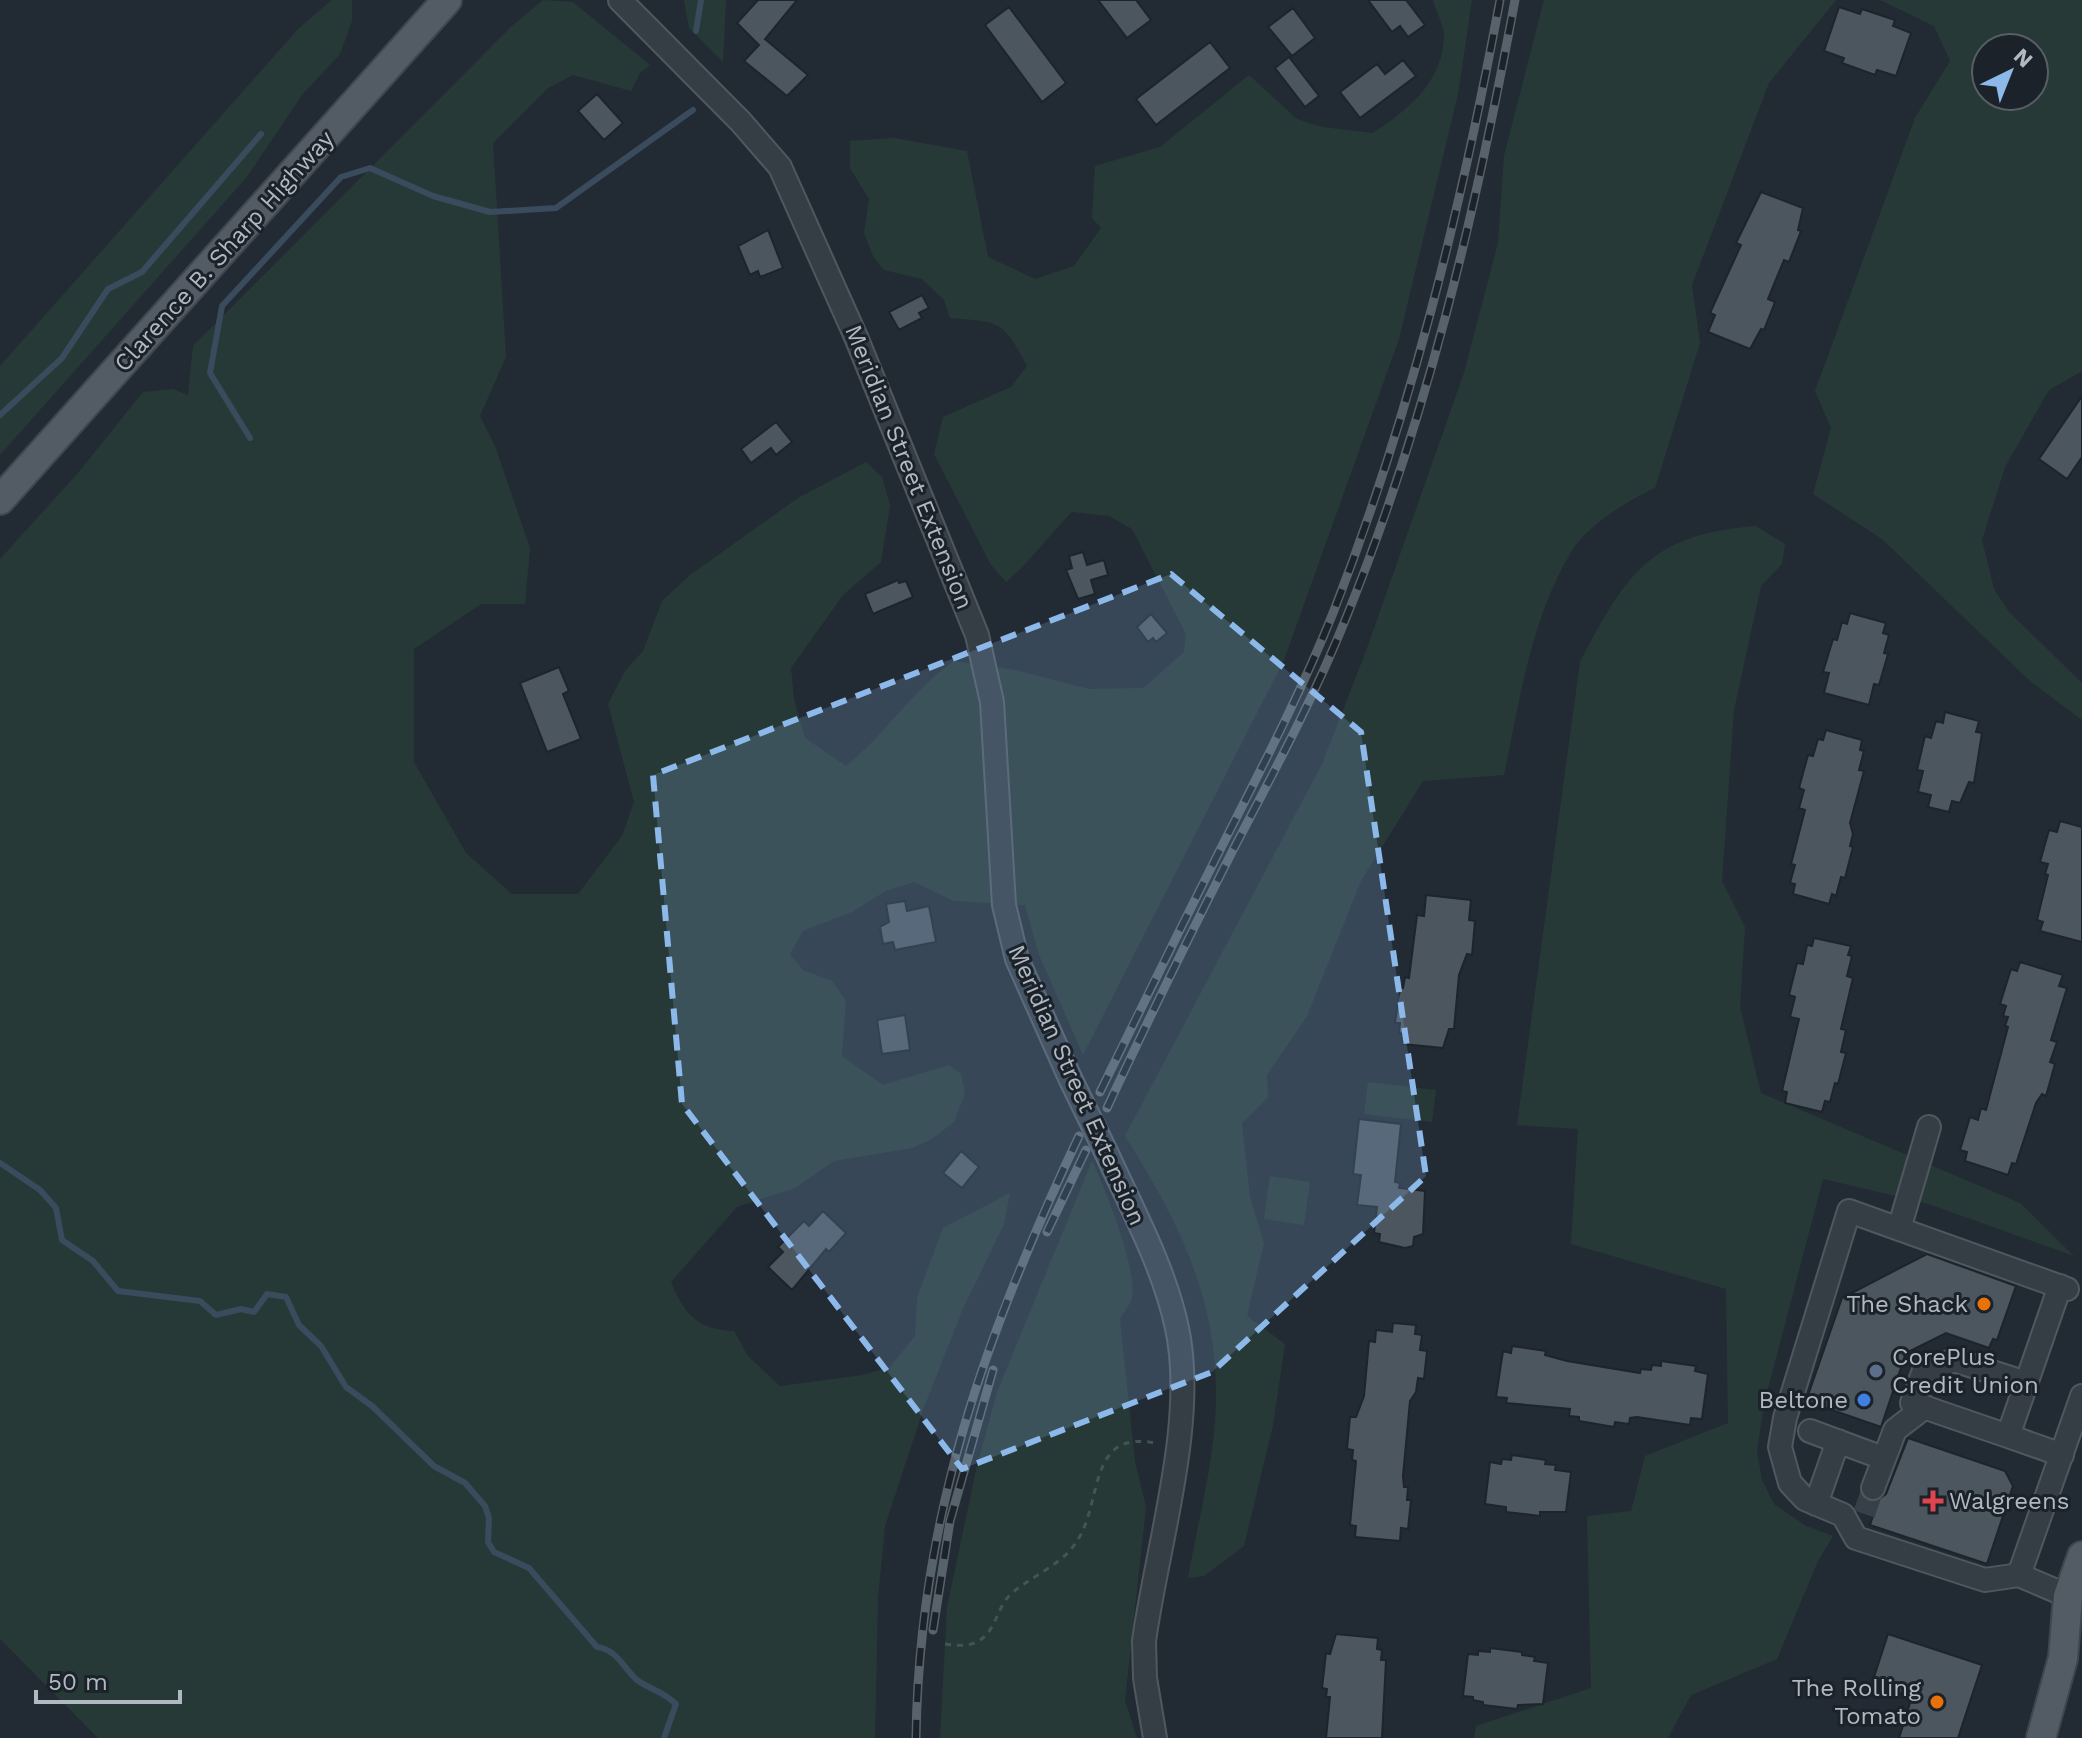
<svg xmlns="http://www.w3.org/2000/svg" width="2082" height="1738" font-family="'Work Sans',sans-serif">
<rect width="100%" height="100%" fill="#222b34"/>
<path fill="#273937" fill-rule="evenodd" d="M332,0H352V21L340,54L302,95L246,178L0,455V366L299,28Z
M543,0L573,2L650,65L640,73L631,91L573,75L548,88L493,143L506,357L480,416L495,446L530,548L525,604H481L414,649V762L466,853L512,894H578L622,836L634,802L608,704L625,671L643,651L662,601L690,575L798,498L866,462L882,477L890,505L881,562L843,595L791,668L794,699L805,738L846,766C886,734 912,690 954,661L1016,670L1089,689L1143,688L1184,652L1186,634L1132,529L1109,516L1072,512C1049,535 1031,561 1006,582L991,565L934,454L943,417L1011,387L1027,366C1003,320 1000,322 950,318L944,300L922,279L884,270L874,258L864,233L869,199L850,168V141L894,138L967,151L988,257L1035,279L1074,266L1101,228L1092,218L1095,166L1160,147L1249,75L1297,119L1322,127L1373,133C1408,110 1443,82 1444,36C1444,25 1436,11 1433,0H1472L1458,94L1399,339L1284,660L1083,1055L1039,955L1025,905L954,901L914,882L886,891L852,912L803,931L790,954L803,970L832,981L846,1001L842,1056L883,1085L949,1065L961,1074L965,1094L954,1122L932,1139L912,1148L834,1161L795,1188L737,1207L671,1282C684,1314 698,1330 734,1331L748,1356L780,1386L863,1375L890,1367L915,1336L917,1298L943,1228L1010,1193L1004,1224L962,1311L923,1410L885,1526L878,1598L875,1738H98L0,1639V559L78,473L143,392L173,389L188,395L193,346L511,27Z
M684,0H726L723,62L689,28Z
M1544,0H1836L1769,83L1692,285L1700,343L1655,488C1629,500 1589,524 1573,549C1531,617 1520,698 1504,775L1423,781L1361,881L1307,1016L1267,1075L1268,1097L1242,1123L1250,1197L1264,1243L1247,1316L1285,1344L1273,1425L1244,1546L1204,1576L1188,1578C1197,1527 1211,1474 1215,1422C1223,1310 1183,1228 1125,1136L1322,764L1366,651L1464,373L1498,243L1504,156Z
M1880,0H2082V371L2049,390L2005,467L1982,540L1994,589L2009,612L2082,683V720L2030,681L1882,539L1813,494L1831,428L1815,391L1915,118L1950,61L1934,26ZM1986,48H2034V96H1986Z
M1756,526L1785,544L1782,564L1761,586L1734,710L1722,881L1745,927L1740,1007L1761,1093L2020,1203L2074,1256L1926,1203L1823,1179L1764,1404L1757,1451L1762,1480L1774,1504L1806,1526L1833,1536L1818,1561L1777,1659L1691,1695L1668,1738H1474L1476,1726L1591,1688L1587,1516L1631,1511L1645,1456L1728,1423L1726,1289L1571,1244L1578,1129L1517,1125L1580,662C1626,574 1650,534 1756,526Z
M1368,1082L1436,1090L1432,1122L1364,1114Z
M1092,1161C1105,1187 1138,1271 1132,1298C1130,1306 1123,1312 1120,1319L1135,1462L1146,1507L1125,1700L1137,1738H940L947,1607L977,1466L997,1392Z
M1270,1176L1310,1182L1304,1225L1264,1219Z"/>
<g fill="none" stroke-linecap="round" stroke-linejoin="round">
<path stroke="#394b5c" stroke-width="6" d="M696,31L701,0
M0,415L62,358L108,289L142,272L261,134
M250,438L210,373L222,306L341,177L370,168L433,196L490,212L556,208L693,110
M0,1163L40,1190L56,1208L62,1240L93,1261L118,1291L200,1301L216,1315L241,1309L254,1312L267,1294L286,1297L299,1325L321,1346L346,1387L372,1406L434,1466L465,1483L485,1506L489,1518L488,1542L494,1552L529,1568L597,1647C618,1650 623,1668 637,1680C649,1689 661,1690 676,1704L664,1738"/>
</g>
<path fill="#4b565f" stroke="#1d242b" stroke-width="2" d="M758,0H797L765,39L808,75L787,96L744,61L759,45L737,23Z
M1098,0H1136L1151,20L1127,38Z
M1368,0H1406L1425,25L1408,37L1400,26L1392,32Z
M1009,7L1066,83L1042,102L985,25Z
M1839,7L1860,14L1862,9L1895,20L1893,26L1911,33L1896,76L1877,70L1875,75L1842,63L1844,58L1824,51Z
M1293,8L1315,38L1292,56L1268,27Z
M1210,42L1230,68L1156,125L1136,99Z
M1289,57L1319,96L1305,107L1275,68Z
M1403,60L1416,76L1360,118L1340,92L1377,64L1385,74Z
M597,94L623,123L604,140L578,111Z
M1761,192L1803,208L1798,230L1801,231L1789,262L1784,260L1768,299L1775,302L1764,330L1761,329L1750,349L1708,332L1715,315L1710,313L1741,245L1736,243Z
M768,230L783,268L760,277L758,271L750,275L738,246Z
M922,295L929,308L919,313L922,318L899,330L889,312Z
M2082,396V457L2067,479L2039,459Z
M776,422L792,442L776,455L771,448L751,463L741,449Z
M1083,552L1087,565L1104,560L1108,575L1091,580L1095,594L1078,599L1066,570L1072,568L1069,556Z
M898,580L899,583L906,581L913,597L873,614L865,594Z
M1850,613L1886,623L1883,633L1889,635L1884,653L1888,654L1879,685L1874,684L1869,705L1824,693L1829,673L1823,672L1833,639L1837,640L1842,622L1847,624Z
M1151,614L1167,633L1156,642L1153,638L1148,642L1137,627Z
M559,667L569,691L563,694L581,739L547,752L520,683Z
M1945,712L1979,721L1976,732L1982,733L1974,783L1969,782L1960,803L1952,801L1949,812L1928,807L1931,795L1918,792L1923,771L1917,770L1925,736L1931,738L1936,721L1943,723Z
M1826,730L1862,740L1860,750L1864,751L1859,770L1864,771L1850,823L1853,834L1850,846L1853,847L1845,878L1841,877L1836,896L1832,894L1829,904L1793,894L1795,884L1790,883L1795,865L1791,864L1805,810L1799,808L1804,790L1799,788L1808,755L1813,756L1818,739L1823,740Z
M2060,821L2082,827V942L2040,931L2043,922L2037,920L2048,875L2045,874L2048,864L2040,862L2049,830L2057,832Z
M1426,895L1471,900L1469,920L1475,921L1472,955L1467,954L1459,975L1454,1029H1449L1443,1048L1403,1044L1404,1034L1399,1033L1400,1023H1395L1400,988H1403L1405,977L1409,978L1417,915L1424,916Z
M905,901L907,911L929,906L936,942L895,950L893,942L883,944L880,927L889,922L886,904Z
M1814,938L1851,946L1848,955L1852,956L1847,976L1853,978L1841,1029L1846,1030L1841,1052L1846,1053L1838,1084L1835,1083L1830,1102L1825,1101L1822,1112L1785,1103L1787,1092L1782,1091L1799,1019L1790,1017L1795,997L1789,995L1797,963L1803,964L1807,945L1812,946Z
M2020,962L2063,975L2059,986L2067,988L2051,1040L2057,1042L2050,1062L2055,1064L2046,1096L2042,1094L2036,1103L2016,1164L2012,1163L2008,1175L1965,1161L1967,1152L1960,1150L1970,1117L1978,1120L1981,1108L1986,1110L2008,1027L2005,1026L2008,1017L2003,1016L2006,1006L2000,1004L2011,969L2017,971Z
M905,1015L910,1050L882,1054L877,1020Z
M1359,1119L1401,1124L1395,1182L1400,1183L1399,1188L1425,1191L1423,1234L1414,1237L1413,1246L1405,1248L1379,1242L1380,1234L1374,1233L1377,1207L1357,1205L1361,1175L1353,1174Z
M961,1151L979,1167L962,1188L943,1173Z
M823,1211L846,1233L829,1252L826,1249L792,1290L768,1267L783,1252L778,1247L804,1221L809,1226Z
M1927,1254L2016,1286L1997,1340L1993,1339L1989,1348L1946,1333L1906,1353L1881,1427L1806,1401L1842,1298Z
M1393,1323L1416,1325L1415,1334L1422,1335L1420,1350L1427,1351L1424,1379L1418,1378L1416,1392L1410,1401L1403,1476L1404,1487H1408L1407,1500H1411L1408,1529L1401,1528L1400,1541L1355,1537L1356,1526L1350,1525L1356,1461L1352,1460L1353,1450L1347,1449L1350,1417H1356L1364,1396L1369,1341L1375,1342L1376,1330L1392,1332Z
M1512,1346L1546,1351L1545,1355L1567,1361L1640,1373L1641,1369L1651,1370L1652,1365L1661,1366V1361L1696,1366L1695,1371L1708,1374L1702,1419L1691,1418L1690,1425L1637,1417L1630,1418L1629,1424L1615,1422L1614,1427L1579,1421V1417L1569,1416L1570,1409L1506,1403L1507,1398L1496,1397L1503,1351L1511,1353Z
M1908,1438L2005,1471L2013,1486L1987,1564L1870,1525L1873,1516L1857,1511L1860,1493L1874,1502L1886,1494Z
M1512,1455L1546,1460L1545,1464L1556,1465L1555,1470L1571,1472L1566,1512H1540V1516L1506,1512V1507L1485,1504L1490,1462L1501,1464L1502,1459L1511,1460Z
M1336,1634L1378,1638L1377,1649L1382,1650L1381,1660H1386L1382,1738H1326L1330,1697H1326L1327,1689L1322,1688L1326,1653L1330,1654Z
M1888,1634L1982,1665L1958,1738H1899L1912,1697L1879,1686L1880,1683L1873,1680Z
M1490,1648L1522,1652V1655L1535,1657L1534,1661L1548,1663L1543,1704L1518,1705L1517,1709L1483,1705V1702L1473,1700V1697L1463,1696L1468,1654L1478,1655V1651L1490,1652Z"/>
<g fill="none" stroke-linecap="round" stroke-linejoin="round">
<path stroke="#374049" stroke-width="22" stroke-dasharray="22 11" stroke-linecap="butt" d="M1864,1514L1873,1488"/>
<g stroke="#50585f" stroke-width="26">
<path id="minor" d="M620,0L741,122L780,167L856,337L977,635L992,702L1004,905L1017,959L1070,1078
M1107,1154C1133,1211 1164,1267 1177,1328C1197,1421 1157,1546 1144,1641L1145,1678L1155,1738
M1899,1229L1929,1127
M2060,1286L2008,1436L2062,1455
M2067,1289L1849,1211L1785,1418L1780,1447L1790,1483L1805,1499L1843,1515L1856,1538L1985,1580L2019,1575L2068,1596
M1810,1431L1883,1458
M2008,1436L1912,1403L1923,1373L1954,1360L2026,1383
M1873,1488L1895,1430L1925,1407
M1816,1504L1838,1441
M2019,1575L2082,1396"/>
</g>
<g stroke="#3f464e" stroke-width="32">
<path id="major" d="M0,500L447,0
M2041,1738L2063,1658L2068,1596L2082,1556"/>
</g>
<path stroke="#435454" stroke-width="3" stroke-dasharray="6 6" stroke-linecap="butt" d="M945,1644C960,1646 974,1647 985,1636C997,1624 998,1606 1011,1594C1033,1574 1065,1565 1080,1536C1102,1497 1089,1427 1159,1444"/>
<use href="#minor" stroke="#353d45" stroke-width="22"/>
<use href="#major" stroke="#535c65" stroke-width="28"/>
<g stroke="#58626b" stroke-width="9">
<path id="rail" d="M1100,1092C1140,1010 1180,929 1221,848C1260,771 1301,693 1333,613C1411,414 1461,209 1500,0
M1107,1108C1147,1022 1189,937 1232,852C1272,775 1314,698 1346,618C1427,419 1476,211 1515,0
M1047,1232L1086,1150
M933,1630L950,1521L993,1370
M916,1738C919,1517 986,1333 1079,1136"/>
</g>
<use href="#rail" stroke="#1b2229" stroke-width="6" stroke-dasharray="18" stroke-linecap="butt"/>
<g stroke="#50585f" stroke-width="26" stroke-linecap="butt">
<path id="minor-bridge" d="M1070,1078L1107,1154"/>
</g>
<use href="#minor-bridge" stroke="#353d45" stroke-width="22"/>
</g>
<path fill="#8cb9ea" fill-opacity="0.2" stroke="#8cb9ea" stroke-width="6" stroke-dasharray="16 10" stroke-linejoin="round" d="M1171,574L1361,732L1426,1176L1212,1372L962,1469L682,1104L653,775Z"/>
<g fill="#e8710a" stroke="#1b2229" stroke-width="3">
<circle cx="1984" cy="1304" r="8"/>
<circle cx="1937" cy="1702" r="8"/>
</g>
<circle fill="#5c6f8a" stroke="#1b2229" stroke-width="3" cx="1876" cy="1371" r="8"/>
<circle fill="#3f7fe0" stroke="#1b2229" stroke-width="3" cx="1864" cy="1400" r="8"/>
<path fill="#e0444e" stroke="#1b2229" stroke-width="3" d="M1929 1489h8v8h8v8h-8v8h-8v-8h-8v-8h8z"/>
<g text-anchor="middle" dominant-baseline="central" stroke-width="6" stroke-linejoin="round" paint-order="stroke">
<g font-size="24" fill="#b0b8c1" stroke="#1b2229">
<text transform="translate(224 251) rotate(-48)">Clarence B. Sharp Highway</text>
<text transform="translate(909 467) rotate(68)">Meridian Street Extension</text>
<text transform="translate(1077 1085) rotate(66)">Meridian Street Extension</text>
</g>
<g font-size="24" fill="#b0b8c1" stroke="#1b2229" text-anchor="end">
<text x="1968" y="1304">The Shack</text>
<text x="1892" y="1357" text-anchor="start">CorePlus<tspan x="1892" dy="28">Credit Union</tspan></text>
<text x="1848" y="1400">Beltone</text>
<text x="1949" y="1501" text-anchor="start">Walgreens</text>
<text x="1921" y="1688">The Rolling<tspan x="1921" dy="28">Tomato</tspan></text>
</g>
</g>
<g transform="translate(2010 72) rotate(43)"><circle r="38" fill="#1b2229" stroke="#575e66" stroke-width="2"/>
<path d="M0-6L14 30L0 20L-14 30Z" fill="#8cb9ea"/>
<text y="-12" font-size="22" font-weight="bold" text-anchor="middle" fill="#b0b8c1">N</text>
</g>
<path d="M36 1690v12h144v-12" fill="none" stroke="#b0b8c1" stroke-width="4"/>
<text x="48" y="1690" font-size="24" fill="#b0b8c1" stroke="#1b2229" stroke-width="6" paint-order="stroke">50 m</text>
</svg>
